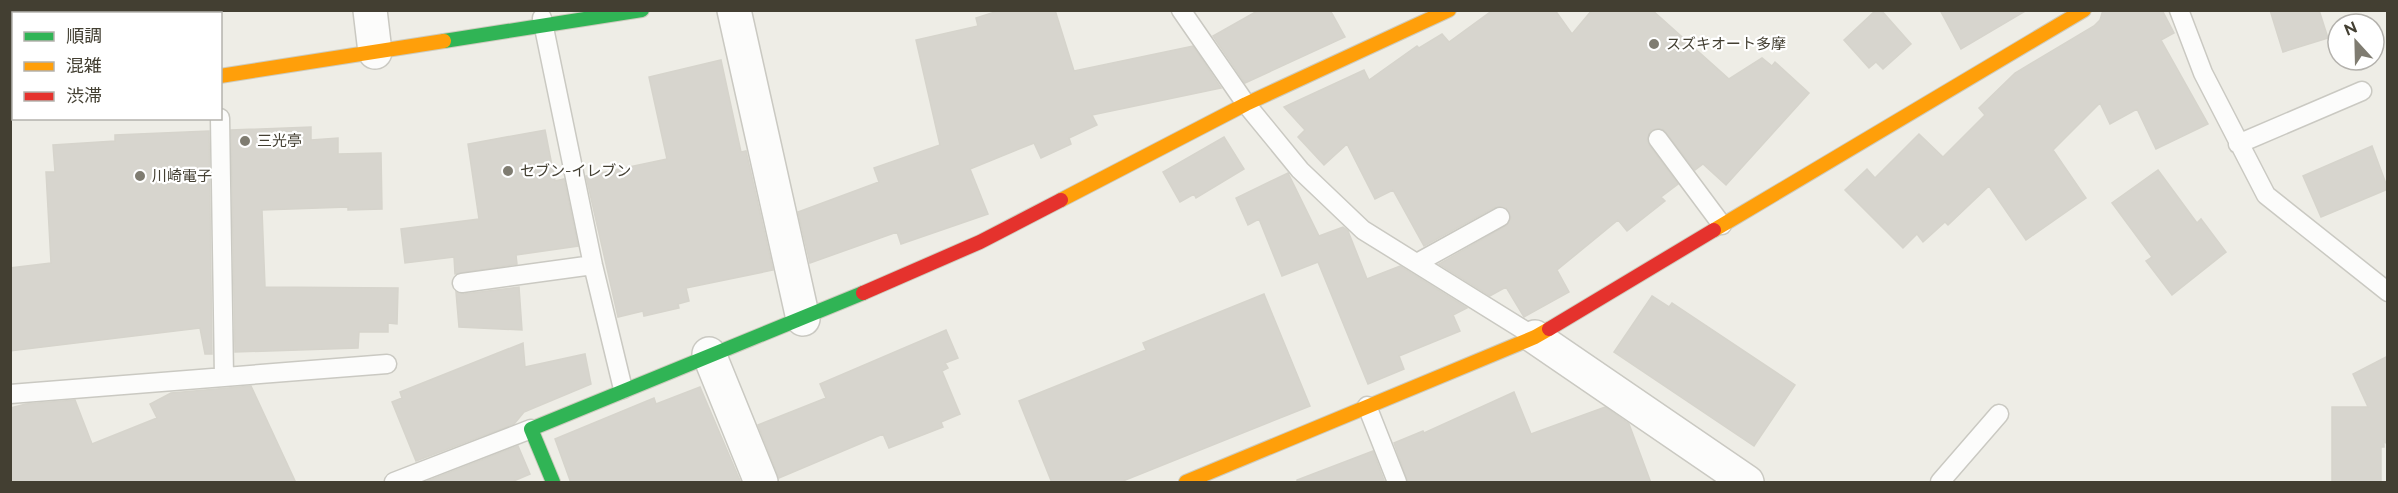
<svg xmlns="http://www.w3.org/2000/svg" width="2398" height="493" font-family="Raleway,'Noto Sans JP',sans-serif">
<rect width="100%" height="100%" fill="#eeede6"/>
<path fill="#d7d5ce" stroke="#d6d4cc" stroke-width="1.5" d="M1001,10H1055L1074,71L1193,46L1221,88L1092,115L1097,125L1069,138L1071,144L1041,158L1034,143L970,169L988,214L901,244L897,232L810,263L798,212L879,182L874,168L940,145L916,40L978,26L976,18Z
M1259,10H1330L1345,37L1245,83L1213,36Z
M1493,10H1555L1572,34L1592,10H1652L1729,79L1762,58L1772,66L1775,62L1809,93L1726,185L1703,164L1695,170L1663,129L1651,130L1647,140L1649,145L1678,184L1661,197L1665,201L1627,231L1618,220L1557,270L1569,292L1524,317L1506,287L1490,296L1439,264L1506,226L1511,218L1506,208L1495,207L1424,246L1393,190L1375,199L1347,144L1324,165L1298,137L1305,130L1284,107L1364,70L1369,80L1417,46L1419,48L1442,34L1449,42Z
M1876,10H1881L1911,44L1883,69L1876,62L1869,68L1844,40Z
M1940,10H2027L1961,49Z
M2103,10H2162L2174,33L2161,40L2208,124L2156,149L2137,109L2110,124L2100,103L2053,150L2086,198L2026,240L1989,186L1948,225L1945,222L1923,242L1917,234L1903,248L1845,190L1867,169L1875,178L1919,134L1943,157L1985,115L1979,108L2015,73L2094,26L2100,20Z
M2270,10H2319L2328,38L2283,52Z
M721,60L741,152L746,151L773,270L686,288L689,301L678,304L679,308L644,316L643,311L618,317L586,176L667,159L649,77Z
M311,127V140L338,138V154L381,153L382,209L348,210V207L262,210L265,287L398,288L397,324L388,323V332H359L358,348L235,352L231,130Z
M545,130L555,181L564,179L578,246L516,255L517,264L455,274L454,257L405,263L401,229L479,219L468,144Z
M209,131L212,354H205L200,328L10,351V268L51,263L46,172H55L53,145L115,141V135Z
M1224,137L1244,169L1196,198L1194,194L1180,202L1163,172Z
M2372,146L2388,189L2321,217L2303,176Z
M2158,170L2197,223L2201,219L2226,252L2172,295L2146,261L2152,257L2112,203Z
M1288,173L1319,236L1343,227L1348,231L1367,279L1400,266L1467,308L1453,315L1460,331L1399,356L1404,369L1368,384L1318,262L1282,276L1259,219L1248,225L1236,198Z
M519,287L522,330L459,327L456,292L464,294Z
M1264,294L1310,406L1118,483H1052L1019,401L1146,350L1143,343Z
M1652,296L1669,307L1672,303L1795,385L1754,446L1614,352Z
M946,330L958,358L945,363L948,368L942,371L960,414L941,422L943,427L889,448L883,434L779,478L758,425L826,398L820,384Z
M523,343L525,367L585,354L591,384L524,412L514,424L416,461L392,402L402,398L400,392Z
M2388,356V446L2384,440V447H2381V483H2332V407H2368L2353,374Z
M251,386L296,483H10V408L26,404L75,400L92,444L157,418L150,404L171,393Z
M700,387L741,483H571L555,439L654,398L656,404Z
M1514,392L1531,434L1605,407L1629,424L1651,483H1408L1394,443L1423,431L1424,433Z
M518,446L530,474L509,483L425,482Z
M1373,451L1385,483H1297V480Z"/>
<g fill="none" stroke-linecap="round" stroke-linejoin="round">
<g stroke="#cac9c2" stroke-width="21">
<path id="lane" d="M1181,10L1246,104L1300,170L1363,230L1535,337
M2179,10L2203,73L2266,195L2388,292
M542,18L593,265L623,389
M220,118L224,377
M1658,139L1722,225
M2238,144L2362,91
M1417,263L1500,217
M462,283L593,265
M10,394L387,364
M1367,406L1397,482
M394,482L531,429
M1940,482L1999,414"/>
</g>
<g stroke="#cac9c2" stroke-width="36">
<path id="street" d="M370,10L375,52
M734,10L803,319
M1535,337L1747,482
M709,354L761,482"/>
</g>
<g stroke="#cdcbbd" stroke-width="16">
<path id="fast" d="M444,41L642,10
M553,482L531,429L863,293"/>
</g>
<g stroke="#cdcbbd" stroke-width="16">
<path id="slow" d="M220,76L444,41
M1061,200L1246,104L1449,10
M1714,230L2084,10
M1186,482L1535,337L1549,329"/>
</g>
<g stroke="#cdcbbd" stroke-width="16">
<path id="jam" d="M10,108L14,107
M863,293L980,242L1061,200
M1549,329L1714,230"/>
</g>
<use href="#lane" stroke="#fcfcfb" stroke-width="18"/>
<use href="#street" stroke="#fcfcfb" stroke-width="33"/>
<use href="#fast" stroke="#30b455" stroke-width="14"/>
<use href="#slow" stroke="#ff9f0a" stroke-width="14"/>
<use href="#jam" stroke="#e5322d" stroke-width="14"/>
</g>
<g fill="#7f7c71" stroke="#fff" stroke-width="2">
<circle cx="1654" cy="44" r="6"/>
<circle cx="245" cy="141" r="6"/>
<circle cx="508" cy="171" r="6"/>
<circle cx="140" cy="176" r="6"/>
</g>
<g text-anchor="middle" dominant-baseline="central" stroke-width="4.5" stroke-linejoin="round" paint-order="stroke">
<g font-size="15" fill="#433f32" stroke="#fff" text-anchor="start">
<text x="1666" y="44">スズキオート多摩</text>
<text x="257" y="141">三光亭</text>
<text x="520" y="171">セブン-イレブン</text>
<text x="152" y="176">川崎電子</text>
</g>
</g>
<rect width="2398" height="493" fill="none" stroke="#433f32" stroke-width="24"/>
<rect x="12" y="12" width="210" height="108" fill="#ffffff" stroke="#b4b2ad" stroke-width="1.5"/>
<rect x="24" y="32" width="30" height="9" fill="#30b455" stroke="#b4b2ad" stroke-width="1.5"/>
<text x="66" y="42" font-size="18" fill="#433f32">順調</text>
<rect x="24" y="62" width="30" height="9" fill="#ff9f0a" stroke="#b4b2ad" stroke-width="1.5"/>
<text x="66" y="72" font-size="18" fill="#433f32">混雑</text>
<rect x="24" y="92" width="30" height="9" fill="#e5322d" stroke="#b4b2ad" stroke-width="1.5"/>
<text x="66" y="102" font-size="18" fill="#433f32">渋滞</text>
<g transform="translate(2356 42) rotate(338)"><circle r="28" fill="#ffffff" stroke="#b4b2ad" stroke-width="1.5"/>
<path d="M0-4.5L10 22L0 15L-10 22Z" fill="#7f7c71"/>
<text y="-9" font-size="16" font-weight="bold" text-anchor="middle" fill="#433f32">N</text>
</g>
</svg>
